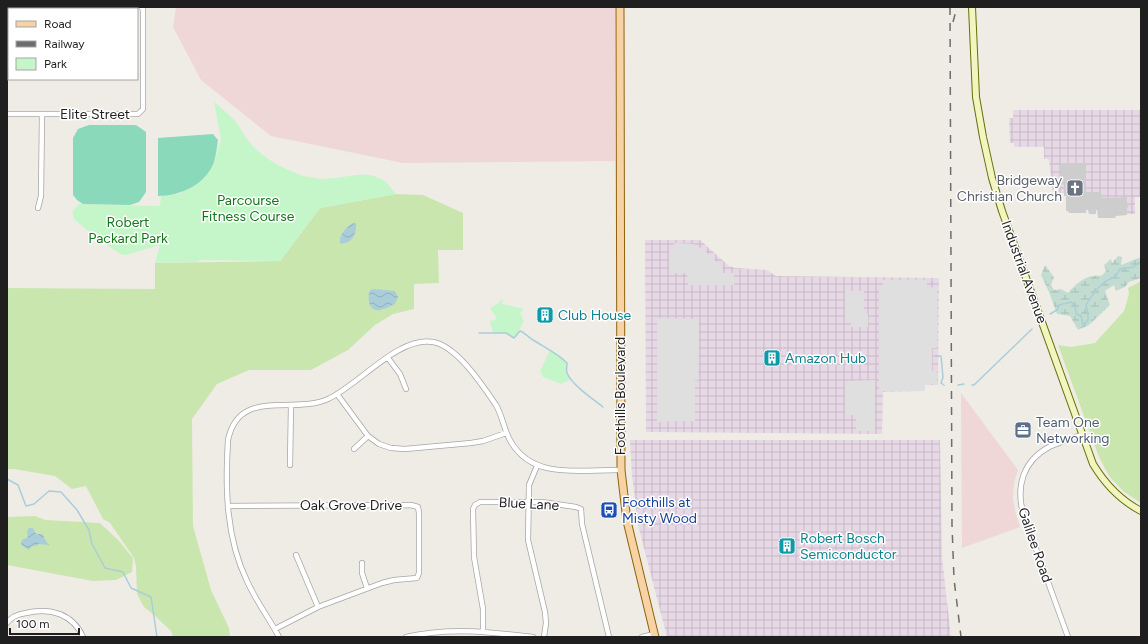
<svg xmlns="http://www.w3.org/2000/svg" width="1148" height="644" font-family="Figtree,sans-serif">
<defs>
<pattern id="industrial-grid" width="8" height="8" patternUnits="userSpaceOnUse"><rect width="8" height="8" fill="#e7d8e5"/><path d="M0 4h8M4 0v8" fill="none" stroke="#c6b9c4"/></pattern>
<pattern id="wetland-marsh" width="20" height="14" patternUnits="userSpaceOnUse"><rect width="20" height="14" fill="#c3dcd1"/><path d="M1 5h8M5 5V1M11 12h8M15 12V8" fill="none" stroke="#a7bcb3"/></pattern>
<pattern id="water-waves" width="16" height="10" patternUnits="userSpaceOnUse"><rect width="16" height="10" fill="#a9ceda"/><path d="M0 5q4-4 8 0t8 0" fill="none" stroke="#91b0bb"/></pattern>
</defs>
<rect width="100%" height="100%" fill="#efece6"/>
<path fill="#eed7d6" d="M176,7H615V161L403,163L271,136L201,80L173,27Z
M961,393L1018,470L1014,483L1013,498L1015,511L1020,527L962,548Z"/>
<path fill="url(#industrial-grid)" d="M1013,110H1141V197H1135V205L1134,206L1135,207V214H1127V197L1102,198L1086,192V163L1061,184H1064V193H1053L1049,160L1048,159H1044V147H1014V143H1010L1009,118H1013Z
M645,240H700L729,266L735,268L767,270L776,276L939,278L938,385H925V391L883,392L882,434L646,432Z
M630,440H940L942,557L951,637H667L638,525L632,476Z"/>
<path fill="#cdcdcd" d="M1060,163H1086V192H1101L1102,198L1127,197V204L1129,206L1127,208V215L1116,216L1115,218H1098L1097,210H1096V214H1089L1088,210H1086V213H1069L1068,211H1066V196H1064V185L1061,184Z"/>
<path fill="#cae6af" d="M396,194L423,195L463,213V250H438L439,283L414,284V309L393,314L375,325L348,350L311,370H249L217,384L192,419L193,526L211,590L229,628L230,637H173L171,631L155,616L144,607L137,594L136,567L134,558L110,523L103,519L86,486L72,489L55,476L14,469H7V288L155,289V263L280,261L320,208Z
M1141,281V503L1123,491L1109,476L1099,457L1058,345L1071,347L1095,343L1124,311L1129,294L1128,288Z
M35,516L45,520L100,523L119,541L133,558L132,572L116,580L93,581L7,565V517Z"/>
<path fill="url(#wetland-marsh)" d="M1118,256L1122,257L1121,265L1141,257V278L1129,282L1125,287L1116,291L1114,285L1105,291L1110,305L1089,325L1078,330L1070,316L1057,314L1049,292L1041,275L1045,265L1054,277L1051,285L1054,290L1061,289L1068,293C1075,284 1088,273 1101,276L1106,271L1104,265L1111,259L1112,263Z"/>
<path fill="#c5f6c9" d="M214,102C221,108 229,114 235,121C241,128 244,136 250,143C261,156 278,166 293,172C306,178 321,180 335,178C352,176 367,170 383,180C388,183 392,189 396,194L320,208L280,261L201,260L197,262L155,263L160,245L126,255L120,254L94,236L74,219L72,212L79,204L160,206L161,196L181,193L214,162L221,139Z
M502,299L503,300L502,304L524,309L520,313L524,321L517,335L514,338L506,333H493L490,321L495,320L496,317L490,308L497,304Z
M550,350L561,356L567,363V372L571,379L561,384L543,377L540,371Z"/>
<path fill="#89d9ba" d="M89,125H136L146,132V192L139,202L130,205L83,204L77,200L73,195V138L78,129Z
M213,134L218,140C217,147 216,155 214,162C206,184 181,196 158,196V138Z"/>
<path fill="#dfdfdf" d="M674,243L693,244L704,250L723,268L720,273H734V285H688L687,273H669V251H675Z
M883,280H927V287L937,288V348H932V371H937V384H925V391H879V287L883,286Z
M845,291H864V314H868V327H851V321H845Z
M657,318L694,319L695,322H699L698,380H695V421H668L667,422H657Z
M875,380V431H856V415H845V381Z"/>
<path fill="url(#water-waves)" d="M353,223L356,224C357,234 351,245 340,243C339,235 346,227 353,223Z
M374,289L395,291L398,297L395,304C391,306 384,309 380,310C368,312 367,297 370,290Z
M29,528H33L36,534H43L44,538L49,545L39,544L36,546H32L29,550L21,545L22,540L28,537L27,531Z"/>
<g fill="none" stroke-linecap="round" stroke-linejoin="round">
<path stroke="#a9ceda" stroke-width="1.5" d="M1050,314L1057,310L1059,305L1072,302L1076,310V314L1081,316L1083,325L1088,320V315L1086,305C1092,294 1103,280 1115,277L1120,269L1134,267L1136,264L1141,262
M479,333H506L514,338L520,331C524,332 528,337 533,340C544,347 557,353 567,363C567,366 566,370 567,373C572,385 593,399 603,407
M936,356H941L943,377L941,383L944,385
M958,385L964,384
M972,385H974L1032,329
M7,479L18,485L26,506L34,504L49,491L61,492L77,510L89,530L92,544L105,568L123,572L131,588L151,597L157,637"/>
<g stroke="#a6a6a6" stroke-width="6">
<path id="street" d="M7,59H9
M7,114H138L143,109V9L141,7
M38,208L41,196L42,114
M388,358L400,374L406,389
M337,394L368,436L379,444L391,448L405,449L471,443L483,441L506,433
M354,449L368,436
M290,465L291,405
M537,466L529,485L528,540L545,612L546,623L544,637
M228,506L411,505L418,507L419,513V573L417,578L394,580L382,583L318,607L275,629
M296,555L318,607
M362,563V573L367,588
M7,623C11,617 19,614 26,613C50,607 73,614 83,637
M483,631V609L474,557L473,509L475,505L480,502H542L576,507L581,509L582,524L609,637
M279,637C269,618 256,601 247,581C226,538 225,488 228,440C239,387 293,415 328,399C359,385 398,336 433,342C457,346 483,386 496,405C503,417 504,431 511,442C534,481 583,469 621,470
M406,637C450,627 489,632 533,637
M642,637L654,634
M1068,637L1023,513C1016,486 1023,461 1049,447C1059,442 1071,439 1081,435"/>
</g>
<g stroke="#646f0c" stroke-width="8">
<path id="secondary" d="M972,7L976,97L983,137L992,178L1002,211L1093,464C1105,484 1120,500 1141,511"/>
</g>
<g stroke="#8f630a" stroke-width="9">
<path id="primary" d="M620,7L621,470L627,521L655,637"/>
</g>
<use href="#street" stroke="#fff" stroke-width="4.5"/>
<use href="#secondary" stroke="#f2f5bd" stroke-width="6"/>
<use href="#primary" stroke="#f6d2a4" stroke-width="7"/>
<path stroke="#6d6d6d" stroke-width="1.5" stroke-dasharray="8 8" stroke-linecap="butt" d="M950,7L952,525L954,579L961,637
M953,22L957,7"/>
</g>
<defs>
<g id="church-square" transform="scale(0.9)"><rect x="-9" y="-9" width="18" height="18" rx="4" fill="#6b7280" stroke="#fff"/><path d="M-1.2-6h2.4v3.5h3.3v2.4h-3.3V6h-2.4V-.1h-3.3v-2.4h3.3Z" fill="#fff"/></g>
<g id="building-square" transform="scale(0.9)"><rect x="-9" y="-9" width="18" height="18" rx="4" fill="#0f9aa8" stroke="#fff"/><path d="M-4-6H4V6H1V3H-1V6H-4ZM-2.5-4.3h1.7v1.8h-1.7ZM.8-4.3h1.7v1.8H.8ZM-2.5-1h1.7V.8h-1.7ZM.8-1h1.7V.8H.8Z" fill="#fff"/></g>
<g id="office-square" transform="scale(0.9)"><rect x="-9" y="-9" width="18" height="18" rx="4" fill="#5c6f8a" stroke="#fff"/><path d="M-6-3h4V-5.5h4V-3h4V5H-6ZM-1-4.5V-3h2v-1.5ZM-6 0V1H6V0Z" fill="#fff"/></g>
<g id="bus-square" transform="scale(0.9)"><rect x="-9" y="-9" width="18" height="18" rx="4" fill="#1a4fb4" stroke="#fff"/><path d="M-5-6H5V4H4V6H2V4H-2V6H-4V4H-5ZM-3.5-4V0h7V-4ZM-3.5 1.2v1.5H-2V1.2ZM2 1.2v1.5H3.5V1.2Z" fill="#fff"/></g>
</defs>
<g fill-rule="evenodd">
<use href="#church-square" x="1075" y="188"/>
<use href="#building-square" x="545" y="315"/>
<use href="#building-square" x="772" y="358"/>
<use href="#office-square" x="1023" y="430"/>
<use href="#bus-square" x="609" y="510"/>
<use href="#building-square" x="787" y="546"/>
</g>
<g text-anchor="middle" dominant-baseline="central" stroke-width="3" stroke-linejoin="round" paint-order="stroke">
<g font-size="14" fill="#1f1f1f" stroke="#fff">
<text x="95" y="114">Elite Street</text>
<text transform="translate(1024 272) rotate(70)">Industrial Avenue</text>
<text transform="translate(620 396) rotate(-90)">Foothills Boulevard</text>
<text transform="translate(529 504) rotate(3)">Blue Lane</text>
<text x="351" y="505">Oak Grove Drive</text>
<text transform="translate(1035 545) rotate(71)">Galilee Road</text>
</g>
<g font-size="14" fill="#5b616d" stroke="#fff" text-anchor="end">
<text x="1062" y="180">Bridgeway<tspan x="1062" dy="16">Christian Church</tspan></text>
</g>
<g font-size="14" fill="#13761b" stroke="#fff">
<text x="248" y="200">Parcourse<tspan x="248" dy="16">Fitness Course</tspan></text>
<text x="128" y="222">Robert<tspan x="128" dy="16">Packard Park</tspan></text>
</g>
<g font-size="14" fill="#0d838f" stroke="#fff" text-anchor="start">
<text x="558" y="315">Club House</text>
<text x="785" y="358">Amazon Hub</text>
<text x="800" y="538">Robert Bosch<tspan x="800" dy="16">Semiconductor</tspan></text>
</g>
<g font-size="14" fill="#4e5e75" stroke="#fff" text-anchor="start">
<text x="1036" y="422">Team One<tspan x="1036" dy="16">Networking</tspan></text>
</g>
<g font-size="14" fill="#164399" stroke="#fff" text-anchor="start">
<text x="622" y="502">Foothills at<tspan x="622" dy="16">Misty Wood</tspan></text>
</g>
</g>
<rect width="1148" height="644" fill="none" stroke="#1f1f1f" stroke-width="16"/>
<rect x="8" y="8" width="130" height="72" fill="#ffffff" stroke="#a5a5a5"/>
<rect x="16" y="21" width="20" height="6" fill="#f6d2a4" stroke="#a5a5a5"/>
<text x="44" y="28" font-size="12" fill="#1f1f1f">Road</text>
<rect x="16" y="41" width="20" height="6" fill="#6d6d6d" stroke="#a5a5a5"/>
<text x="44" y="48" font-size="12" fill="#1f1f1f">Railway</text>
<rect x="16" y="58" width="20" height="12" fill="#c5f6c9" stroke="#a5a5a5"/>
<text x="44" y="68" font-size="12" fill="#1f1f1f">Park</text>
<path d="M10 628v6h69v-6" fill="none" stroke="#1f1f1f" stroke-width="2"/>
<text x="16" y="628" font-size="12" fill="#1f1f1f" stroke="#ffffff" stroke-width="3" paint-order="stroke">100 m</text>
</svg>
